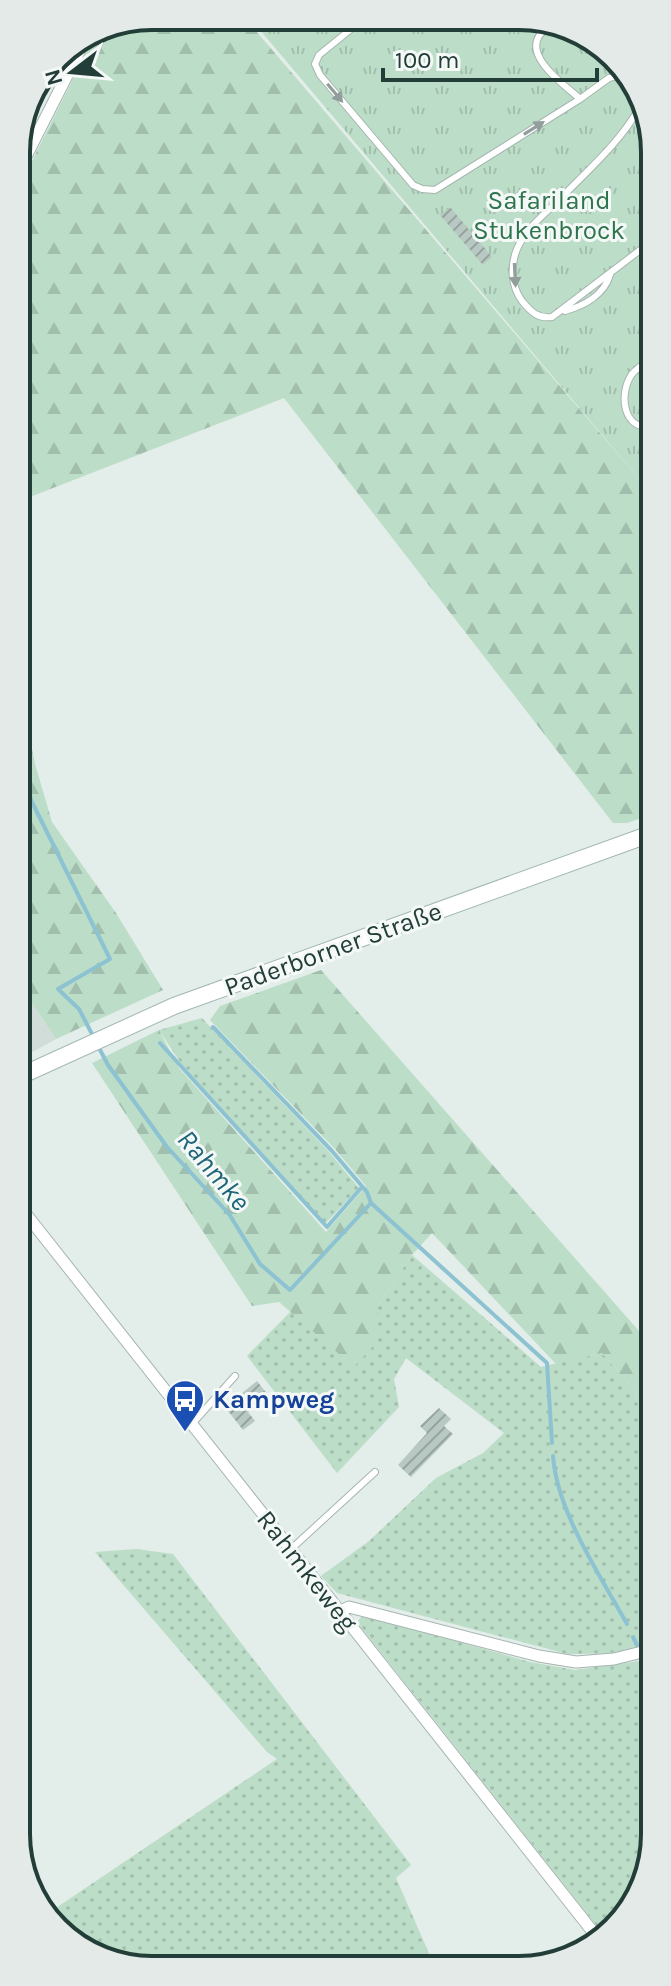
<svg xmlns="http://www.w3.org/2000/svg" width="671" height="1986" font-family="Karla,sans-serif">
<defs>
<pattern id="grass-dots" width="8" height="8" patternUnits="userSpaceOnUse" patternTransform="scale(2)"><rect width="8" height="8" fill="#bcddc7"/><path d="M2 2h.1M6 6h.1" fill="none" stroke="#a1bfac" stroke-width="1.8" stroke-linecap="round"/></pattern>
<pattern id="forest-firs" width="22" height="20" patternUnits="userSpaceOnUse" patternTransform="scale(2)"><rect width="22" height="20" fill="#bcddc7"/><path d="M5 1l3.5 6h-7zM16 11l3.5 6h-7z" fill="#a1bfac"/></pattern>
<pattern id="park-tufts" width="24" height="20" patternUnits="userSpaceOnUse" patternTransform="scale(2)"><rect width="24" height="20" fill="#bcddc7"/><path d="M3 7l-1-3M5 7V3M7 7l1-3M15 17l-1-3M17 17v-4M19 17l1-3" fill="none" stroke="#a1bfac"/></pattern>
<pattern id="building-hatch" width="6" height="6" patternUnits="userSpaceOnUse" patternTransform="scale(2)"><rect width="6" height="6" fill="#b8c8c2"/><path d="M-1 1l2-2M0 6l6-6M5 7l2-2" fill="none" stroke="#95a49f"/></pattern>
</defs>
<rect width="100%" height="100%" fill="#e3ede9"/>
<path fill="#d1ddd8" d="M17,981L56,1039L18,1060Z"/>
<path fill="url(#grass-dots)" d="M202,1018L329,1152L359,1188L325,1224L180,1062L159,1030Z
M412,1255L541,1367L602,1353L634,1390L654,1451V1643C626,1654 597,1654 567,1654L337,1593L321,1576L369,1541L436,1478L483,1453L504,1433L406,1358L394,1379L399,1407L337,1473L247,1356L291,1311L353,1366L378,1341V1305Z
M136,1549L173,1554L411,1865L396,1878L431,1958L403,1967H125L56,1930L47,1914L277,1759L267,1752L95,1552Z
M363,1615L530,1662L575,1670L654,1659L655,1842L621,1923L603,1934L357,1622Z"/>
<path fill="url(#forest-firs)" d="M152,16L244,17L653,495V814L627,823H613L284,398L17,502L16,193L93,39Z
M70,47L16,153V143L30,92L62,50Z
M19,686L35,764L52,822L116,913L163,990L56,1039L17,981V687Z
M321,970L654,1348V1451L634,1390L602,1353L556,1364L432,1233L412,1255L378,1305V1341L354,1367L279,1302L252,1306L92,1063L159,1030L179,1068L326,1232L366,1186L335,1149L210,1020L220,1006Z"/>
<path fill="url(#park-tufts)" d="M249,17L546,19L615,56L652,125L653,495Z"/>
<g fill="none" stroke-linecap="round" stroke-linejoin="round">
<path stroke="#8cc2d1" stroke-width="4" d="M17,700L23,762L31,800L110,959L58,989L79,1009L93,1036
M213,1027L332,1151L367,1192L371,1203
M160,1043L327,1227L362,1187
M97,1044L108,1065L167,1147L229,1214L260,1264L290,1290L371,1203L547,1363L552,1443
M553,1456C557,1512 600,1575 627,1624
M633,1637L637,1645
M648,1665L654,1676"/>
</g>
<path fill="url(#building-hatch)" d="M450,207L492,257L483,265L440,215Z
M257,1381L268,1395L248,1412L255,1421L243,1430L225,1407Z
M439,1408L451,1419L444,1426L453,1434L411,1477L398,1465L427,1433L420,1426Z"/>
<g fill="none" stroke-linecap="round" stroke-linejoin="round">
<g stroke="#a6b5b0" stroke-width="8">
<path id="service" d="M366,17L319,55L315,64L320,75L413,185L422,189L435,190L580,99C566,86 525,58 539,36C542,31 550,27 554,23
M580,99L609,78L625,74
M641,105C621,142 586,172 557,202C542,216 525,230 517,249C510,266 511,286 522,301C531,312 538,319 552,317L652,241
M565,311C584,306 604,295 610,275
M653,357C646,362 637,368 632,374C618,394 623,432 653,426
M192,1424L235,1376
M290,1550L375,1472"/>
</g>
<g stroke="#a6b5b0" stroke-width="13">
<path id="minor" d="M16,176L84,42
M18,1204L597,1937
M339,1612L349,1607L539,1656L576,1662L614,1659L654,1649"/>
</g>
<g stroke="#a2b8b2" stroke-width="18">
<path id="secondary" d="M18,1077L174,1006L653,833"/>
</g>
<use href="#service" stroke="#fff" stroke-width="6"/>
<use href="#minor" stroke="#fff" stroke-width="11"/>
<use href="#secondary" stroke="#fff" stroke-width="16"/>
</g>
<defs><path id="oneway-solid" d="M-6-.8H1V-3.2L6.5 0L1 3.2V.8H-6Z" transform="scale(2)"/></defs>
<g fill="#919e9c">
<use href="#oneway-solid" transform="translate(335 93) rotate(50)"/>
<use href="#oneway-solid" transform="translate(534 128) rotate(-32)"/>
<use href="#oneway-solid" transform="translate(515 275) rotate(87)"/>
</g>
<defs>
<g id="bus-pin" transform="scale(2)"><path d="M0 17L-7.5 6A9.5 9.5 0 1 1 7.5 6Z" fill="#1a4fb4" stroke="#f4f9f7"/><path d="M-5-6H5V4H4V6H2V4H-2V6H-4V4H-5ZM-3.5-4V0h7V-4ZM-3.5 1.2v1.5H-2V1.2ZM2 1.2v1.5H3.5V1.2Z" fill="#fff"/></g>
</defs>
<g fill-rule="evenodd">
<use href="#bus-pin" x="185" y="1399"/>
</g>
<g text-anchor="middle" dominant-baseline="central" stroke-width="6" stroke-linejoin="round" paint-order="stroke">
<g font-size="26" fill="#2e744d" stroke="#f4f9f7">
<text x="549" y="200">Safariland<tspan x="549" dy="30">Stukenbrock</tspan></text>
</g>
<g font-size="26" fill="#233e38" stroke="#f4f9f7">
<text transform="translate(333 949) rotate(-20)">Paderborner Straße</text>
<text transform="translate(307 1571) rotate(52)">Rahmkeweg</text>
</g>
<g font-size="26" font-weight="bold" fill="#164399" stroke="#f4f9f7" text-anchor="start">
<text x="213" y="1399">Kampweg</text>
</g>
<g font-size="28" font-style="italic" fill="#1e6579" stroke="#f4f9f7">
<text transform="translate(214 1170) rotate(50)">Rahmke</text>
</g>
</g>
<path d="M0 0H671V1986H0ZM152 30H519A122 122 0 0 1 641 152V1834A122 122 0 0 1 519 1956H152A122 122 0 0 1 30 1834V152A122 122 0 0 1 152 30Z" fill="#e3eae8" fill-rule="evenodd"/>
<path fill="none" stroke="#233e38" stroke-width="4" d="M152 30H519A122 122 0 0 1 641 152V1834A122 122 0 0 1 519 1956H152A122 122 0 0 1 30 1834V152A122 122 0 0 1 152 30Z"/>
<g transform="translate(72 72) rotate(254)" stroke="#f4f9f7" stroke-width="6" paint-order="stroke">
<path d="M0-6L14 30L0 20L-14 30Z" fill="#233e38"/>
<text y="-12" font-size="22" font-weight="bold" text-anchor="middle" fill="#233e38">N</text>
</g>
<path d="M383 68v12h214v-12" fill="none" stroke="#233e38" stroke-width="4"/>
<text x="395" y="68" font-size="24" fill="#233e38" stroke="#f4f9f7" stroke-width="6" paint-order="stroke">100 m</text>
</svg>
